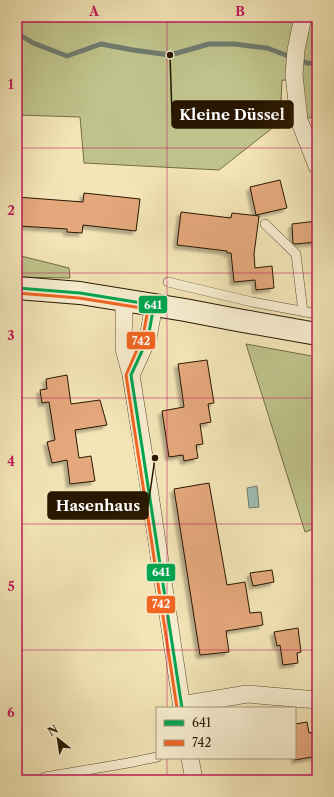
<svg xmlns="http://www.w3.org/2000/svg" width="334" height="797" font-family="'Libre Caslon Text',serif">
<defs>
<filter id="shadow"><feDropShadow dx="-3.5" dy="3.5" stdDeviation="1" flood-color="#0004"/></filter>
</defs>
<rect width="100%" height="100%" fill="#f3e5b7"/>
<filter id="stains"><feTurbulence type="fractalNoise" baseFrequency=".005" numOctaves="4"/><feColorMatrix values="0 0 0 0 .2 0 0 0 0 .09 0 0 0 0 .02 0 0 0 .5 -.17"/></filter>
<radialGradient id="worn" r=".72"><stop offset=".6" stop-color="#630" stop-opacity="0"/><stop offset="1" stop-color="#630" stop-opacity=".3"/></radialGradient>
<path fill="#bfc38b" stroke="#746d46" d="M17,17H317V116L304,119L299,81L282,80L280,122L219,170L84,163L80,117L17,115Z
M17,255L69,268L70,278L17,277Z
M246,344L317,357V528L305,532Z"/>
<path fill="#9dbdb6" stroke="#6f7b6e" d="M257,486L259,507L249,508L247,488Z"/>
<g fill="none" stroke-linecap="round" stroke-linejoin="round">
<path stroke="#6f7b6e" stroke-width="5" d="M17,33L33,43L67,56L101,44L133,50L170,55L209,44H234L267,48L307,63L317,64"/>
</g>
<path fill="#e4a87c" stroke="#291701" filter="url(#shadow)" d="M280,180L287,208L256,215L250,187Z
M84,193L140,199L136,231L83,225L82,233L67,232V229L19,226V220H17V197L83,202Z
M181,212L231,218L232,213L259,216L254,254L255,268L272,266L274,288L256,290L255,280L234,282L231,253H227V251L177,245Z
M317,221V242L295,244L293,243L292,224Z
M207,360L214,403L208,404L211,422L200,424L203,444L196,445L198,458L184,461L183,455L169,457L162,411L184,407L178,364Z
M67,375L71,404L100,400L107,425L75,430L79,458L91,456L95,481L70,484L67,460L52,463L47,442L55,440L49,402L42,403L40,390L47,389L46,379Z
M209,483L227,585L245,582L250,613L261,612L263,625L226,631L229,652L200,655L174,489Z
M272,570L274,582L253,586L250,573Z
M298,628L301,652L297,653L298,663L283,665L280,645L277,646L274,632Z
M307,722L309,733L317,731V756L295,760V724Z"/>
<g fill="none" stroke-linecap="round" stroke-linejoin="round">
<g stroke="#5c4a2e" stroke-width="10">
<path id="service" d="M265,224L296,254L303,312
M168,282L252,302L317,314
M41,780L45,777L128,763L157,757"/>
</g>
<g stroke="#5c4a2e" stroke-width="18">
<path id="minor" d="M303,17L296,50L294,75L299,120L317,166
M124,300V349L131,375L147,475L182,708
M131,375L148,338L154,305
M181,705L247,694L317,700
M190,758L194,780"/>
</g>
<g stroke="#291701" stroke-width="24">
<path id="secondary" d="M17,288L80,293L185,310L232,319L317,334"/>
</g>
<use href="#service" stroke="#f7eed0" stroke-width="9"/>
<use href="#minor" stroke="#f7eed0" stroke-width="17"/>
<use href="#secondary" stroke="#f7eed0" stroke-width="22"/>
<g stroke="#f7eed0" stroke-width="6">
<path id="bus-1" d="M17,288L80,293L154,305L148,338L131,375L182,708"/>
</g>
<g stroke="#f7eed0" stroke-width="6">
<path id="bus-2" d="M17,293L79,298L148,309L143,336L126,375L177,708"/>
</g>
<use href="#bus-1" stroke="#00a651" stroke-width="3"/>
<use href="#bus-2" stroke="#f26522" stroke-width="3"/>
</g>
<path fill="none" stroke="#c2185b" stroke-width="1" stroke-opacity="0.55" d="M167,17V708M17,148H317M17,273H317M17,398H317M17,524H317M17,650H317M167,758V780"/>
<path fill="none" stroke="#291701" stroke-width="1.5" d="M170 55L172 115M155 458L148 506"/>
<g fill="#291701" stroke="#f7eed0" stroke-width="1.5">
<circle cx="170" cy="55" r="4"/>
<circle cx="155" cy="458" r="4"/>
</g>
<g fill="#291701" stroke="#291701" stroke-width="1.5">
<rect x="172" y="101" width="121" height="27" rx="4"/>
<rect x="48" y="492" width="100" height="27" rx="4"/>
</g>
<g font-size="15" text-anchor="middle" font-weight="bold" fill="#fff">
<text x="232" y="120">Kleine Düssel</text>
<text x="98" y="511">Hasenhaus</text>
</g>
<g stroke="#f7eed0" stroke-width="1.5">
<rect x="138" y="295" width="30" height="19" rx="4" fill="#00a651"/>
<rect x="126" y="331" width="30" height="19" rx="4" fill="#f26522"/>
<rect x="146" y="563" width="30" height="19" rx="4" fill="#00a651"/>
<rect x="146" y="595" width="30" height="19" rx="4" fill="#f26522"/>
</g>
<g font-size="11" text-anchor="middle" font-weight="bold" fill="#fff">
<text x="153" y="309">641</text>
<text x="141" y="345">742</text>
<text x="161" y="576">641</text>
<text x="161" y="608">742</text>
</g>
<rect width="334" height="797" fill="none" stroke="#f3e5b7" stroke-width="44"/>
<rect x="156" y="707" width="140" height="52" fill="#f7eed0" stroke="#a5987d"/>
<rect x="164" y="720" width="20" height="6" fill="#00a651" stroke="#a5987d"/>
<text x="192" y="727" font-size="12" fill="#291701">641</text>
<rect x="164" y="740" width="20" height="6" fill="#f26522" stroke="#a5987d"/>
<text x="192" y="747" font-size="12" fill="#291701">742</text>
<g transform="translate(58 739) rotate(330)" stroke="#f7eed0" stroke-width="3" paint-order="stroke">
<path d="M0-3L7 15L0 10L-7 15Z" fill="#291701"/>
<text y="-6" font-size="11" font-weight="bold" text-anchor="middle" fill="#291701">N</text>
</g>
<rect x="22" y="22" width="290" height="753" fill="none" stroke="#c2185b" stroke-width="1.5"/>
<g font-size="13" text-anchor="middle" font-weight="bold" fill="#c2185b">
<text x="94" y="16">A</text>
<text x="240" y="16">B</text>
<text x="11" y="89">1</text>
<text x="11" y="215">2</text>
<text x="11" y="340">3</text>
<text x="11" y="466">4</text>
<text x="11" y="591">5</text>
<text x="11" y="717">6</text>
</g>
<rect width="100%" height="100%" filter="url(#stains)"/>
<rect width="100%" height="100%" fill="url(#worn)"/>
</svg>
